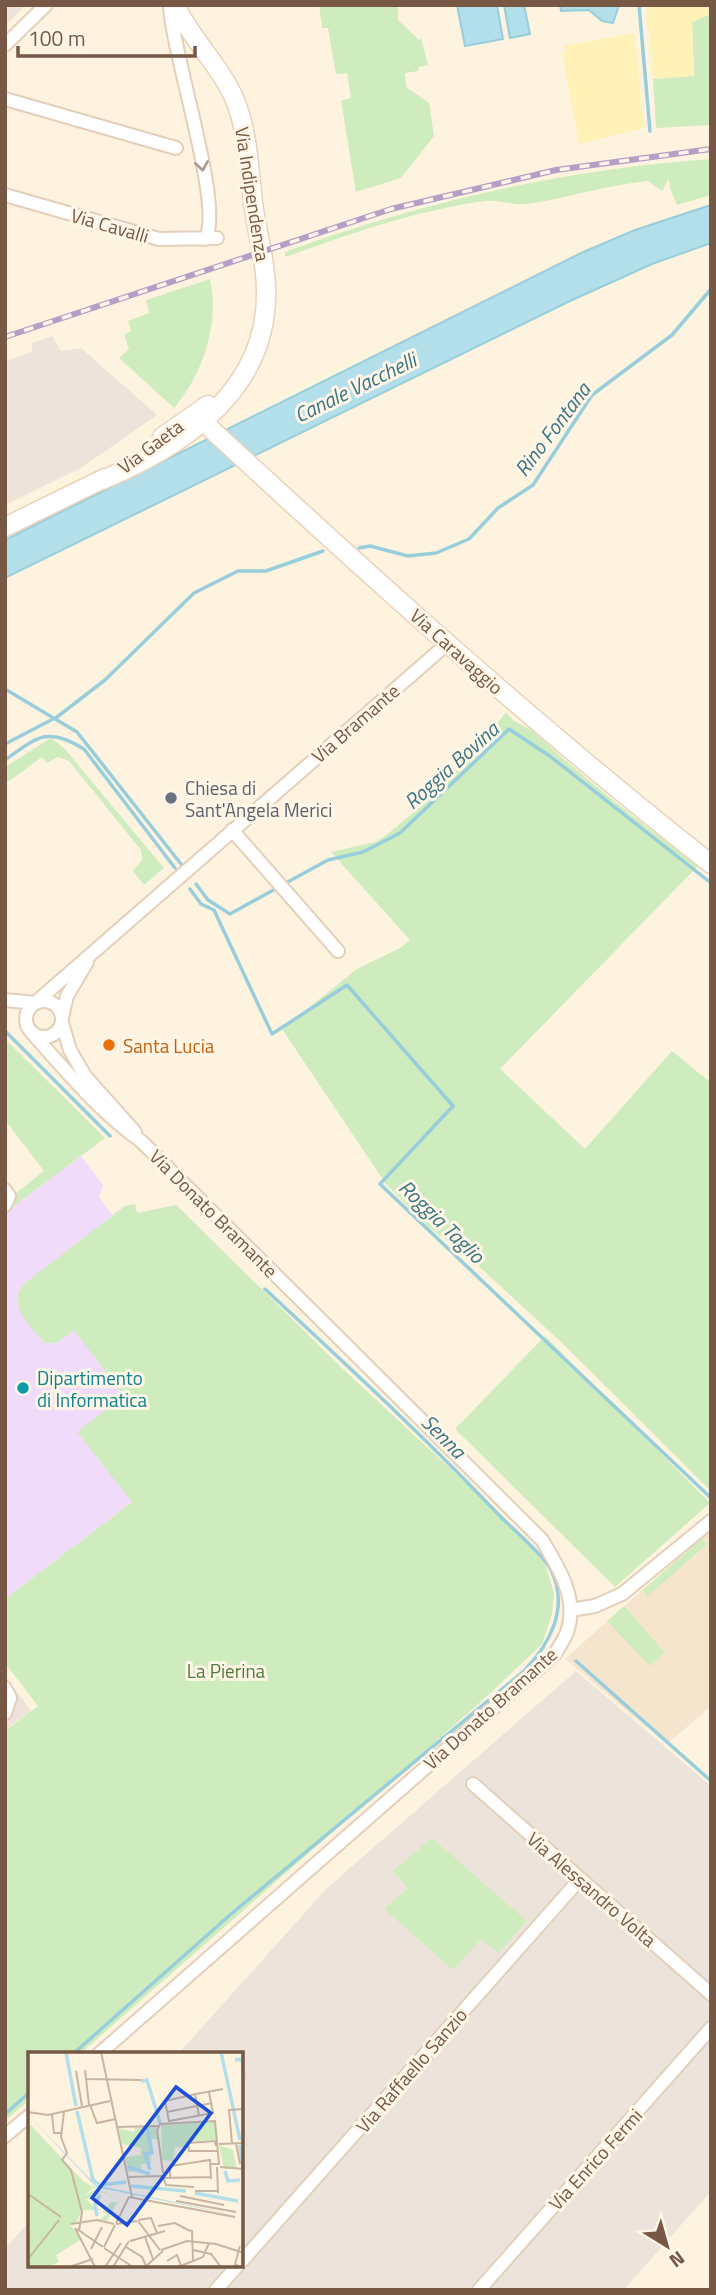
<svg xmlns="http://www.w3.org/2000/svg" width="716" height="2295" font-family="'Titillium Web',sans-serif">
<rect width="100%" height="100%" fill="#fef3df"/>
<path fill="#f6e5cd" d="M711,1529V1706L667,1744L565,1659Z"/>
<path fill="#ece4db" d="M5,5H26L5,26Z
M52,336L61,351L81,348L157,415L81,468L5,505V361L32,352V343Z
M576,1671L711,1786V2191L624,2290H5V2248L30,2221V2265H242V2054L179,2053L327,1888Z
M5,1676L31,1711L5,1730Z"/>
<path fill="#f0dcfa" d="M81,1156L103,1185L99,1197L112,1215L125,1206L135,1204L137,1213L176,1205L326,1353L5,1599V1213Z"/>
<path fill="#ceecbd" d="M319,5H398V20L419,40L421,38L428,65L419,67L418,71L405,73L406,87L429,103L434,136L401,178L356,192L341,100L351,98L347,73L336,74L328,28H322Z
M706,14H711V125L656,128L653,79L694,76L692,22Z
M711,159V195L677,205L670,188L669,179L662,191L648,181C606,185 568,198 527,204C512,206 500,199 485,201C417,210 350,234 285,257V252C420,202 567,169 711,159Z
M210,279C220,323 203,374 174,408L119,358L129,349L124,335L131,331L128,321L149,313L146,300Z
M506,712C515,725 525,724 535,733C587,781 642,824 698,866L500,1069L585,1149L672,1051L711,1083V1491L561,1342L471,1259L427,1226L386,1184L282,1029L357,969L400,948L410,940L331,852L375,842L384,837L419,808L484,741Z
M51,738L64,748L164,868L144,885L133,871L142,860L141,850L69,761L58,757L47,763L42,757L5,784V767Z
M5,1039L105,1138L14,1206L15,1194L44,1171L5,1120Z
M135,1204L137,1213L176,1205L345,1371L510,1524L545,1564L554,1593L552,1614L542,1644L484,1699L81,2053L30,2054V2099L5,2121V1731L38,1706L5,1663V1599L132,1502L77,1432L124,1396L74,1330L57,1343H45C31,1327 5,1304 25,1283L125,1206Z
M545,1336L710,1503L615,1587L455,1429Z
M702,1539L707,1544L648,1596L643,1590Z
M624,1606L665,1653L650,1666L607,1621Z
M432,1838L527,1921L498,1953L481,1939L453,1970L384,1909L408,1888L393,1871Z"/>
<path fill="#fff2b8" d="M646,5H711V14L692,22L694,76L653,79Z
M635,33L644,128L579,144L562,53L565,52L564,46Z"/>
<path fill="#b2dfe9" stroke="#98cedb" stroke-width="2" d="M457,5H497L503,39L465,46Z
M504,5H524L530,34L510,38Z
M560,5H619L613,23L602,21L589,10L561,11Z
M711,205V243L652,264L570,301L5,578V540L581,253L635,230Z"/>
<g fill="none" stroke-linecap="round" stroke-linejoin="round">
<path stroke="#98cedb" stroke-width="3.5" d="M639,5L650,131
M359,548L370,546L408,556L436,553L469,539L498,508L533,485L592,395L672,335L711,289
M5,689L77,732L181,864
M5,744L57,717L105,680L194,593L238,571H266L323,551
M5,760C37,737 48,726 84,749L175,868
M196,884L208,900L230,914L277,888
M284,884L328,860L363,852L400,833L509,729L551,757L711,883
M190,889L201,904L214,910L272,1034L347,985L453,1106L380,1184L711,1498
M5,1031L110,1136
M576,1661L711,1781
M73,2054L231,1914L524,1671C549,1645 570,1608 551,1570C544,1555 509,1526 496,1512C422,1434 343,1362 265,1289
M5,2114L30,2092"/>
<g stroke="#e3cfba" stroke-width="16">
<path id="street" d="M170,5C171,50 225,210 205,239
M5,45L46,5
M5,99L176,148
M5,195L159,239L217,238
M232,830L338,951
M5,1000L35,1003L447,644
M26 1019a18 18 0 1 1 36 0a18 18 0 1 1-36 0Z
M62,1017L67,996L87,962
M62,1023L70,1050L85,1076L135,1132
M33,1034C67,1072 100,1112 141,1141L542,1540C557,1565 578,1597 568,1629C566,1638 559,1646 555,1654L99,2054
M5,1190L9,1196L5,1205
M570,1610L595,1606L622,1594L711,1521
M5,1688L10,1698L5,1713
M473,1784L711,1994
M5,2136L30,2115
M242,2261L580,1879
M216,2290L238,2265
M479,2290L711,2028"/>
</g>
<g stroke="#ead2ba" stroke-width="21">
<path id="secondary" d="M204,407L201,418L211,429C373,579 537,727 711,864
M162,437L208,405
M95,483C180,449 269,392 266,289C266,263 258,236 254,210C249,173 249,135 235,100C220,65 191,39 175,5
M5,527L105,478"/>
</g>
<use href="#street" stroke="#fff" stroke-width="12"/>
<use href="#secondary" stroke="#fff" stroke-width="18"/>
<g stroke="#b69ec7" stroke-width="6">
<path id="rail" d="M5,337L391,209L556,170L711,149"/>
</g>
<use href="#rail" stroke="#fff6e7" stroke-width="3.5" stroke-dasharray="10" stroke-linecap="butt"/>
</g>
<defs><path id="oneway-chevron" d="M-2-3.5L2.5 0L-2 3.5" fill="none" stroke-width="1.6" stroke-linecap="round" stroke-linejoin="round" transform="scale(1.75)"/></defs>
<use stroke="#ad9b8f" href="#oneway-chevron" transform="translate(202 166) rotate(81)"/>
<circle fill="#6b7280" stroke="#fff6e7" stroke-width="2.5" cx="171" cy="798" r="7"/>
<circle fill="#e8710a" stroke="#fff6e7" stroke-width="2.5" cx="109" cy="1045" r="7"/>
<circle fill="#0f9aa8" stroke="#fff6e7" stroke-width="2.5" cx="23" cy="1388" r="7"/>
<g text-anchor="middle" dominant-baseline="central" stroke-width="6" stroke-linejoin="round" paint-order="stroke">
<g font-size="19" fill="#765845" stroke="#fff6e7">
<text transform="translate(253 194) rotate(81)">Via Indipendenza</text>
<text transform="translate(110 225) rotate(16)">Via Cavalli</text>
<text transform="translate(150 446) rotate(-37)">Via Gaeta</text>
<text transform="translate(457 651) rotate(42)">Via Caravaggio</text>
<text transform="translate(355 723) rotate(-41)">Via Bramante</text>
<text transform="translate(214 1213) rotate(45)">Via Donato Bramante</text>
<text transform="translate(490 1708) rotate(-42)">Via Donato Bramante</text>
<text transform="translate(592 1889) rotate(41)">Via Alessandro Volta</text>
<text transform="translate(411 2070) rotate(-49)">Via Raffaello Sanzio</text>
<text transform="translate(595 2159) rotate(-48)">Via Enrico Fermi</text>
</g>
<g font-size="19" fill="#5b616d" stroke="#fff6e7" text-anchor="start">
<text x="185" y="787">Chiesa di<tspan x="185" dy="22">Sant'Angela Merici</tspan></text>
</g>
<g font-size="19" fill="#c56008" stroke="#fff6e7" text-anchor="start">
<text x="123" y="1045">Santa Lucia</text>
</g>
<g font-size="19" fill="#0d838f" stroke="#fff6e7" text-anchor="start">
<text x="37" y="1377">Dipartimento<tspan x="37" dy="22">di Informatica</tspan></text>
</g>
<g font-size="19" fill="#4d7d3c" stroke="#fff6e7">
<text x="226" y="1670">La Pierina</text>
</g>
<g font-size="21" font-style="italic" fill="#3a7684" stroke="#fff6e7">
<text transform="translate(355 387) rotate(-26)">Canale Vacchelli</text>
<text transform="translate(552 429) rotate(-53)">Rino Fontana</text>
<text transform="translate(451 765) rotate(-42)">Roggia Bovina</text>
<text transform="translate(442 1221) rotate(44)">Roggia Taglio</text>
<text transform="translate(444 1436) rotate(45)">Senna</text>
</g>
</g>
<g transform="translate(28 2052)">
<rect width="215" height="215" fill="#fef3df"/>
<path d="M186,69L190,88L160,89L159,95H147L145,109L134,108L133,73ZM0,70L56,130L94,150L65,136L57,144L66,138L72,142L58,147L66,155L76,159L83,150H89L79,169L71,168L79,162L73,158H54L48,171L42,173L54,187L28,203L31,210L20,215H0ZM127,73L129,87L121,88L123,112H113L114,119L100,120L97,105L113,103V96L94,92L90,76L106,80L108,74ZM191,93L205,98L209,117H196Z" fill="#ceecbd"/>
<path d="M0,63L68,133L215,165L68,135Z" fill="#b2dfe9"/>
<path fill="none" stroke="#b2dfe9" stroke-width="3.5" d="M38,0L48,54M193,0L212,88M207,8L214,7L216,26M113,29L119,28L132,71M49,59L65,128L72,133L98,130M119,75L124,101L117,102L122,118M212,93L215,116M100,115L122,122M197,119L200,129L212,128M103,134L158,139M167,141L210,149M69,164L67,152L72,143"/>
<path fill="none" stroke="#c8b5a1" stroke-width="2" d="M73,0L104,145M57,18L61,53M48,19L54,54M57,27L113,28M181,40L185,61L141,69L137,49L168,42L195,37M167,42L171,64M62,53L69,71L88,67M0,60L20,63L82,49M36,60L33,85L39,101L34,108L43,118L54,160L51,179M139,60L184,51M24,63L26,81H34M89,75L130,74M204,91L201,58L216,57M208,91L212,112M191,92L216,91M188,94L187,89L160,91L161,99H189M189,115L190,141M192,115L216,117M135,121L129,78L132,72L187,69L191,112H183M101,125L135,124M135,125L138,133L166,135M135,126L183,125M142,126V114L182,108L183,127M167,139H190M0,142L33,165M152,144L196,153M101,145L207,165M148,149L208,160M110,168L123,166L129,181M110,169L132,198M88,171L101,145M43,172L69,168L86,172M88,172L109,169M130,174L147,171L160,178M47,176L67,215M49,177L75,195M160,178L164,179L165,210M117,185L125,207M102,189L137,179M76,195L87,173M98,195L114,205L118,214M76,196L105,215M63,197L74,175M133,198L159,189L188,192L216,201M165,198L183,202L193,215M0,207L31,168M139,209L149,203L153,214M41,215L65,207M77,215L93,191M85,215L101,189M117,215L135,199M150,215L175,205L181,191M212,215L207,212L212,194"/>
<path fill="#1d4ed8" fill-opacity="0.15" stroke="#1d4ed8" stroke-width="3.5" d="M148,35L183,61L99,173L64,146Z"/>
<rect width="215" height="215" fill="none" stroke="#765845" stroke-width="3.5"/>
</g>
<rect width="716" height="2295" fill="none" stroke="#765845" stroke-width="14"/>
<g transform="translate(667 2246) rotate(143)" stroke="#fff6e7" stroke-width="5" paint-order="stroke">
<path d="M0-5L12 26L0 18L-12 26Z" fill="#765845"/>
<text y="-10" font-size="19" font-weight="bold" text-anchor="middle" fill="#765845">N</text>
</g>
<path d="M18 46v10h177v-10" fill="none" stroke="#765845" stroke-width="3.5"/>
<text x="28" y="46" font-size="21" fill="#765845" stroke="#fff6e7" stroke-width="5" paint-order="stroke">100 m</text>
</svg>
